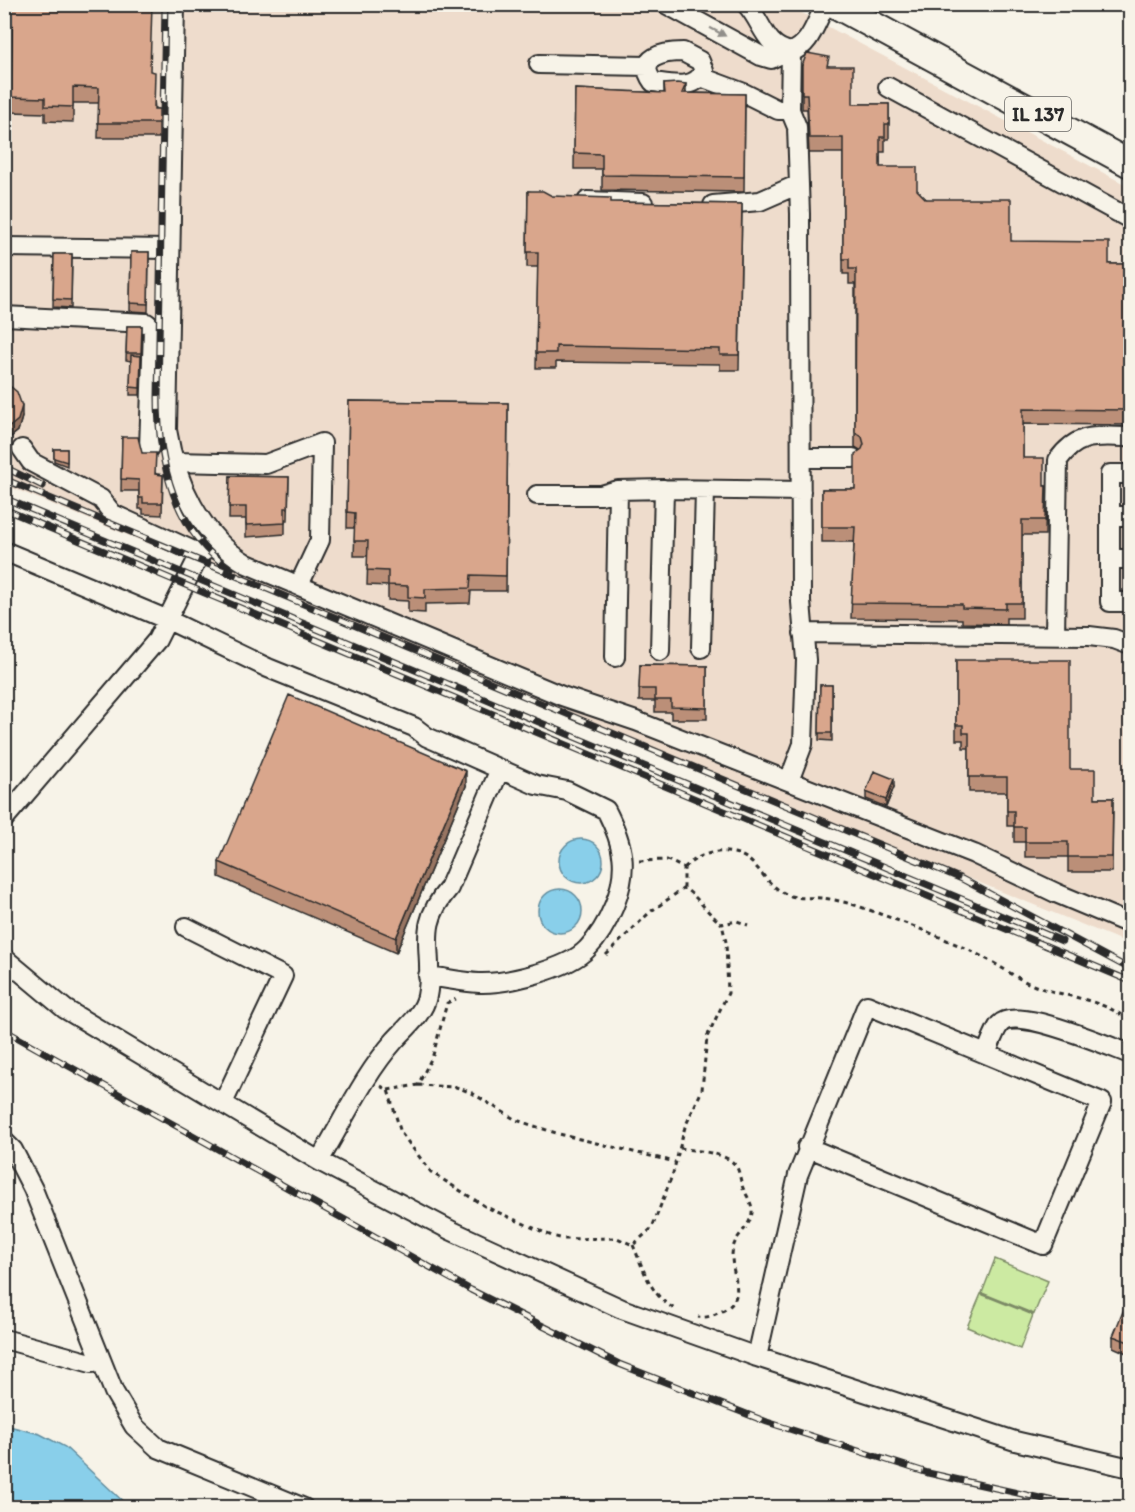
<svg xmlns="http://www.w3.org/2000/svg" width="1135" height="1512" font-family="Itim,sans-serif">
<rect width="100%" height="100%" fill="#f7f3e8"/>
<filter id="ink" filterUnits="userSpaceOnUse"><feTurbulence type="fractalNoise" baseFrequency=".0167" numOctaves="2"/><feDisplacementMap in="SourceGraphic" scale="12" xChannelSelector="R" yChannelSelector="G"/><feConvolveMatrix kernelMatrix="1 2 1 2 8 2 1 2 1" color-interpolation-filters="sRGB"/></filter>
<g filter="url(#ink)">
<path fill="#eedccc" d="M4,5H787L1130,187V944L5,485Z"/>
<path fill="#cceaa2" stroke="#7c8a66" stroke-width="1.5" d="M995,1259L1048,1281L1034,1314L982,1293Z
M981,1294L1033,1315L1020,1349L967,1327Z"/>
<path fill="#89cfea" stroke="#638d9e" stroke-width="1.5" d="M559 861a22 22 0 1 1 44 0a22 22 0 1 1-44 0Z
M538 911a22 22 0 1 1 44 0a22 22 0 1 1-44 0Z
M5,1425L40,1434L65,1447L129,1507H5Z"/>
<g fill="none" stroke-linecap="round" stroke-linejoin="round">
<g stroke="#2b2b2b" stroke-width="22">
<path id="minor" d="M175,4L167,430C175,481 201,537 247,564L562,696L636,721L974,854L1056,893L1130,924
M666,4L761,56L771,59L787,51
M746,4C763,22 764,47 791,52C811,45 815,23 826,4
M683,52L700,61L704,71C695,91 670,84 653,82C635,57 664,52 683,52Z
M539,64L648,66
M701,77L744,93L778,110H790
M888,87L1130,219
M587,201L643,203
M713,205L760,201L799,184
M4,247L170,249
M4,316L147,323L153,329L149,448
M22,449L31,462L101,499L113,514L200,554L209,548
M801,458H853
M174,462L266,464L322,443L320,540L299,585
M1130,474H1110V602H1130
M537,495H601L618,490L664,489L801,491
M1110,516H1130
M4,551L168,620L268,668L414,727L427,737L536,785L567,791L606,810C624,845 629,869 614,906C607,923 600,936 587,949C568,969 506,984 479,983C462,982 445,978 428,976
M1110,559H1130
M803,633L1089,636L1114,639L1130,645
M1055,635L1058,460C1079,431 1098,437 1130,437
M701,648L705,490
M660,651L664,489
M615,657L618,490
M789,781L803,744L806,660L801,602L800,214L797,127L790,110L791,52
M4,819L157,640L200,554
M186,927L283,976L223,1103
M4,958L65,1009L319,1161L450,1230L622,1309L757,1357L1015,1441L1130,1468
M986,1054C990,1045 994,1031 1000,1024C1016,1006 1108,1046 1130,1054
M4,1141L13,1150L33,1189L114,1392L134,1426L158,1448L304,1508
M319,1161C343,1121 364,1075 395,1040C406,1028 424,1013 427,996C436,950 413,930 449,888L500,769
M4,1339L91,1363L102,1362
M757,1357L798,1175L867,1005L1102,1102L1043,1245L807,1147"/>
</g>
<g stroke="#2b2b2b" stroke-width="30">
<path id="highway" d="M834,4L1130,164"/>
</g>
<path stroke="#2b2b2b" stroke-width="3" stroke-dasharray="4.5 4.5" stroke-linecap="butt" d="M639,861L667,860L684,868V888C699,898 707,913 722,924L737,921L748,925
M684,868C698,855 714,849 734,853C760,859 762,886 791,896C801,899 812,897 822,898C841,900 862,907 880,914C914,926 949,940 981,956C1001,966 1019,981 1041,988C1072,998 1104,1000 1130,1021
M606,955L650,912L684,888
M1124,1081L1130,1086
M418,1085L456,1087L472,1093L516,1120L559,1134L675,1162
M381,1086L388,1090L401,1133L431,1172L486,1207L552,1236L564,1239L617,1238L633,1245L652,1228L673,1173L685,1127L702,1090L707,1037L728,993L726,942L722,924
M388,1090L418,1085L433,1055L447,1003L456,999
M680,1148C695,1151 727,1152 736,1166C740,1172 740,1181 743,1188C747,1197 755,1206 751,1217C747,1230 736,1235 733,1248C727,1272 752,1298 720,1312C712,1316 706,1318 698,1317
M633,1245C643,1268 651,1297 675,1309"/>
<use href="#minor" stroke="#f7f3e8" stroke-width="18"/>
<use href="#highway" stroke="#f7f3e8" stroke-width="26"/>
<g stroke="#2b2b2b" stroke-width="7">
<path id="rail" d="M165,4L158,398C158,460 174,533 231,569
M4,467L43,486
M4,479L962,879L1130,969
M4,498L1062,941
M4,509L1130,981
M4,1030L471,1290L619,1364L767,1422L928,1473L1085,1508"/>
</g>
<use href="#rail" stroke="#f7f3e8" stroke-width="4.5" stroke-dasharray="14" stroke-linecap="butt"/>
</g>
<path fill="#bb8f78" stroke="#2b2b2b" stroke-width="1.5" d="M4,4L151,72L155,109H159V138H98L99,103H73V122L45,121V113L11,112L12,39H4Z
M802,66H829L853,104H889V139H885V152H880V167L917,190L926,199L1011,241L1109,264H1131V425L1023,424V458L1044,486H1046L1045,535H1022V618H1006V624L962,623V619L851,618L854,542H822V489H855L860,450L855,447V284H849V274H843V153H809L807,109H802Z
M664,84L686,93L745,94L744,192L602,190V169H574L575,89L664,93Z
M528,191L552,196L611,202L742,204L739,370H720V364L556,362V368H536L538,267H527Z
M131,252H149L148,312L130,311Z
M54,254H72L71,308L53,307Z
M127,326H142L140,395H130L131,361L126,360Z
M4,386L22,417L18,431L7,440L4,441Z
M349,401L508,403L506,591H471L470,603L425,604V613L408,612V601L388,600V586L367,585L368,556H354L355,528H347Z
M122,437L142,453L156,474L163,475L162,515L143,514V509H139V491H121Z
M54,449H67V466L54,461Z
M230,476L289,477L288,520H285V534L246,537V519H229Z
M956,660L1070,769L1095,798H1113L1112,872H1068V857H1025V842H1014V826H1007V792H969V748H963V740H956Z
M640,665L707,666V719H671V712H655V701H639Z
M820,685H832V741L819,740Z
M466,786L396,953L219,877V862Z
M894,787L886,807L866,799V792Z
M1131,1312V1355L1113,1347V1336Z"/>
<path fill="#987462" stroke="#2b2b2b" stroke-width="1.5" d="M686,84V99L682,93Z
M22,406V417L18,431L7,440V429Z
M466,771V786L396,953V938Z
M894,779V787L886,807V800Z"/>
<path fill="#d9a68c" stroke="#2b2b2b" stroke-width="1.5" d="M4,4H152L150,71L155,72L154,109H159V123H98L99,88L73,87V107L45,106V98L11,97L12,24H4Z
M807,53L829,57L827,66H853V104H889V124H885V137H880V167H917V190L926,199H1011V241L1109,242V264H1131V410L1023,409V458H1044V486H1046L1045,520H1022V603H1006V609L962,608V604L851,603L855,527H822V489H855V454L862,449L864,444L862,437L855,432L856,269H849V259H843V138H809L807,94H802V66Z
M677,83L686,84L682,93L745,94L744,177L602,175V154L574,153L575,89L665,93L664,84Z
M528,191H543L552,196L611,198V202L742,204L739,355H720V349L556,346V353H536L538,252H527Z
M131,252H149L148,304L130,303Z
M54,254H72L71,300L53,299Z
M127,326H142L141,353H126Z
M131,355L141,356L140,388L130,387Z
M4,386L11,387L17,392L22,406L18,420L7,429H4Z
M349,401L508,403L506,576L471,575L470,588L425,589V598L408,597V586L388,585V571L367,570L368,541H354L355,513L347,512Z
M122,437H138L142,453H156L155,474L163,475L162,503H143V498H139V480L121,479Z
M54,449H67V462L54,458Z
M230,476L289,477L288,508H285V523L246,525V507H229Z
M956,660H1070V769H1095V798H1113L1112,857H1068V842H1025V827H1014V811H1007V777H969V733H963V725H956Z
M640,665L707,666V708L671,707V700H655V689H639Z
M820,685H832V733H819Z
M289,695L466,771L396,938L219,862Z
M874,771L894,779L886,800L866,792Z
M1124,1309L1131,1312V1343L1113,1336Z"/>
<defs><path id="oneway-solid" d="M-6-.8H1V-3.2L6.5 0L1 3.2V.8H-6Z" transform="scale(1.5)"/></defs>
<use fill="#918f8a" href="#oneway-solid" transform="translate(718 32) rotate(28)"/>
</g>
<g text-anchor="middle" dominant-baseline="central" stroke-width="4.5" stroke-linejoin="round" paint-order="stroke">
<rect fill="#f7f3e8" stroke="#686764" stroke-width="1.5" x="1005" y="97" width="66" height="34" rx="4.5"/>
<g font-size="20" font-weight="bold" fill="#2b2b2b">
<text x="1038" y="114">IL 137</text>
</g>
</g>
<rect width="1135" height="1512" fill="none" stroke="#f7f3e8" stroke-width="24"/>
<rect x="12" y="12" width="1111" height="1488" fill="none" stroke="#2b2b2b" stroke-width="2" filter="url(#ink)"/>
</svg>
